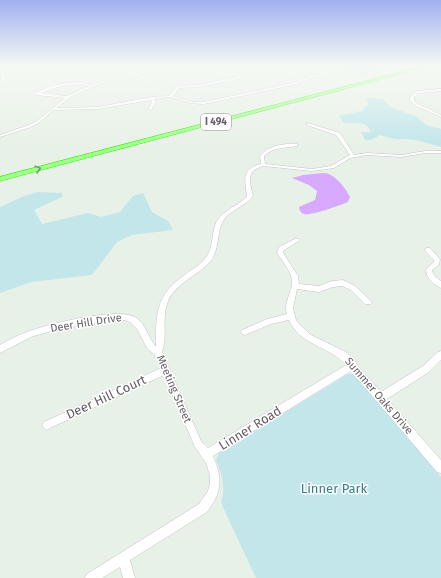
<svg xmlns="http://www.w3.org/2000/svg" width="441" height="578" font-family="'Fira Sans',sans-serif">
<rect width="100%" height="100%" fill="#e8f1e7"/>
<path fill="#c2e6ea" d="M347,65H386L376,69L378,70L362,75L355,71L349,70Z
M370,98L383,99L392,108L416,116L426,125L441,129V147C429,143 418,140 406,139C394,139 392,139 380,135L371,140H365L361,132H371C367,121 355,123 344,123L339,116L362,111L369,103L364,99Z
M38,192L62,193V197L34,210L42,224L88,213L101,217L120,212L133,196L143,193L152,212L168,221L173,230L132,235L117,242L92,275L31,282L0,293V207L24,196Z
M348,374H353L360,379L441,477V578H256L221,503C226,487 222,475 216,460L219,453Z"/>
<path fill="#d7a9ff" d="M323,173C334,173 345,187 350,197L348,202C341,205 311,216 304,214C301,213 299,210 299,207L315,200L317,191L309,185L292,178L303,175Z"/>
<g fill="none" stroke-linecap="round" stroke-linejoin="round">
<g stroke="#c6c0c8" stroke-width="1">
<path id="minor" d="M27,65H34L3,70L6,80L0,84V81L2,80L0,68Z
M140,65H144L130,71L146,77L149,84H147L144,79L127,72L72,96L56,108L98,107L152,97L169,96L177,86L199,85L241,76L243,74L245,75L244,78L199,87L179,88L173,96L193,102H204L296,82L299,80L285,71V68L289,65H292L289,68V71L301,79L333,70L334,66L337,67L335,72L302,81L298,84L204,104C191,104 186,101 175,98C168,97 161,98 154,99L156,102L151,110H150L148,109L152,102L151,100L98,109L53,110L40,122L31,127L0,137V135L29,125L38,120L65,98L36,95V93L48,87L65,83L81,82L93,85ZM81,84L90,86L67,96L41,93L58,87Z
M434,65L441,66V68L435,66Z
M441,89V91L419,93L414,97V101L416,103L441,115V117L414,105L410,101V97L417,91Z
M307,123L340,133L354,155L367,153L401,155L425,151H441V153H425L401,157L367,155L350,158L334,168L312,171L263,166C245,171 250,182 253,196C245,207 229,210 223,221C216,234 220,250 210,262C197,276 176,283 168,301C161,318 168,336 162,352L201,441L208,448L346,365C330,346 299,345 289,320L271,324L245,335L242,334L241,332L242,330L267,319L287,314C283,302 293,292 292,280C292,273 281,259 277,253L279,247L295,239H299L300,240L299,241L284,250L283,253L298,276L299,284L319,286L332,281L343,280L355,286L372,302L371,304H365L351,290L342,286L333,287L319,292L297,289L293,308L296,320L301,326L311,335L346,352L356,362L357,365L381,392L423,366L438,352L441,351V360L429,372L387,399L441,460V473L437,472L351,371L213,456C223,479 222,492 207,512L130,560L135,578H123L120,567L102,578H85L87,574L199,504L208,491L210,484V475L206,463L195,447L164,375L50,428L47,430L44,428L42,425L44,422L161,368L155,355L147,348L137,329L130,322L124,320L98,322L51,331L31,337L0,353V345C9,340 18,335 27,332C48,324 116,307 135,317C146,323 148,338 156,347C156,314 155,297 183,276C191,270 201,265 207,256C214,246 211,232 217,221C224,209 239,206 247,196C245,180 241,169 261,164L260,156C268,146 284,143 297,144V146C285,148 273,147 264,156L265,164L312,169L331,166L350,155L336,135L307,125Z
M426,248H430L440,259L439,265L432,270C433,276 437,278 441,281V288C433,284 426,278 426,269L434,262V260L426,252L425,250Z"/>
</g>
<g stroke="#34f800" stroke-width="1">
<path id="highway" d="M428,65H434L0,181V177Z"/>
</g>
<use href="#minor" fill="#fff" fill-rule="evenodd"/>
<use href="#highway" fill="#a1ff90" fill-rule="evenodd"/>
</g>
<defs><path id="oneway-chevron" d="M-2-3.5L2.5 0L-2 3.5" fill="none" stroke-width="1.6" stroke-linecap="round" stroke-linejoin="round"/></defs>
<use stroke="#7a9676" href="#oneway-chevron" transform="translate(38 169) rotate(-15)"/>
<linearGradient id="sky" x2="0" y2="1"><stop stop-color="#a1b0f1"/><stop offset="0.45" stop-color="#f5f9f4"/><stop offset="1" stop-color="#f5f9f4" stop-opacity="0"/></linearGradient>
<rect width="441" height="146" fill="url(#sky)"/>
<g text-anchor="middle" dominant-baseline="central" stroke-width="3" stroke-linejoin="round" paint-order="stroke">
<rect fill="#fff" stroke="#938e95" stroke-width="1" x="201" y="114" width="30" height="16" rx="3"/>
<g font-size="10" font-weight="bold" fill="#655e68">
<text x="216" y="122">I 494</text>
</g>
<g font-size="11" fill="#655e68" stroke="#fff">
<text transform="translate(86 323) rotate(-9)">Deer Hill Drive</text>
<text transform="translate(174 389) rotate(67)">Meeting Street</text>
<text transform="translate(379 396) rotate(49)">Summer Oaks Drive</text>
</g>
<g font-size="13" fill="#655e68" stroke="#fff">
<text transform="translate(106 397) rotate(-25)">Deer Hill Court</text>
<text transform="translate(250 428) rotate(-32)">Linner Road</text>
</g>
<g font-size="13" fill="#307f8c" stroke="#fff">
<text x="334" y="488">Linner Park</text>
</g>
</g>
</svg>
